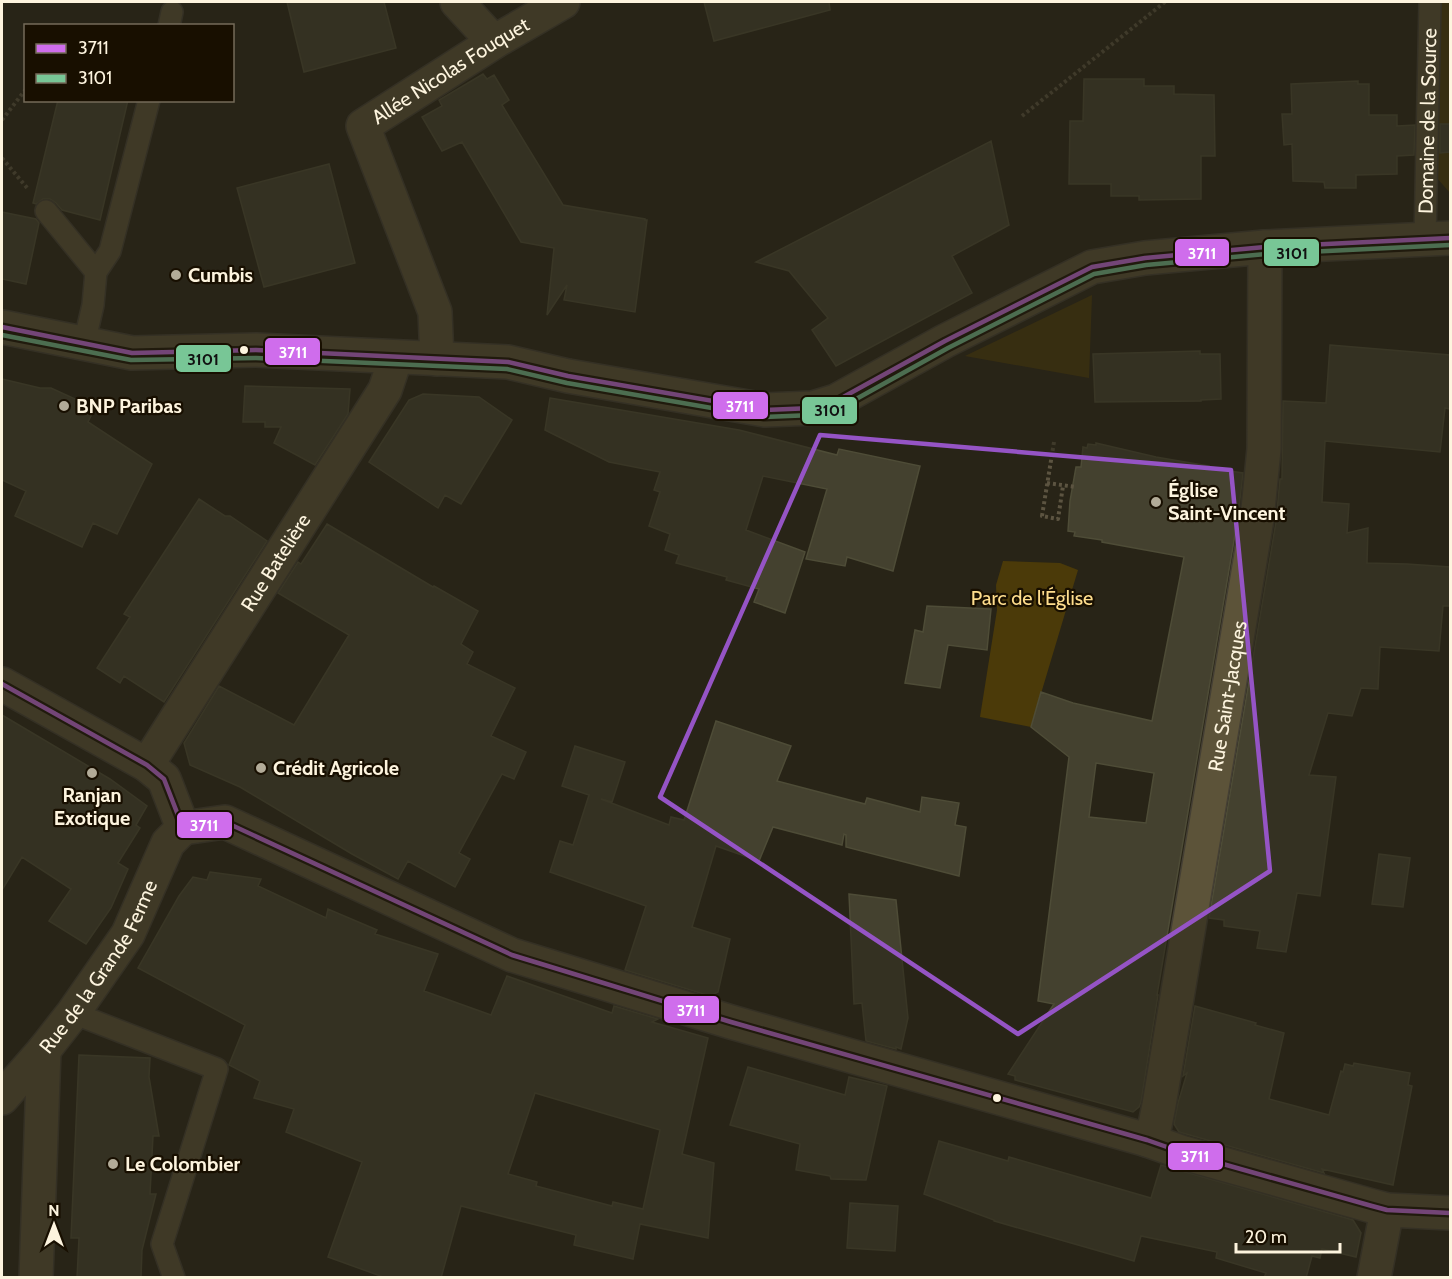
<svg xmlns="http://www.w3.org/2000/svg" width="1452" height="1279" font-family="Cabin,sans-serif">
<rect width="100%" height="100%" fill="#282417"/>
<path fill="#4b3a09" d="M1441,2H1450V193L1437,178Z
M1092,295L1089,378L965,356Z
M1003,561L1060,563L1078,570L1031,727L980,717L997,610L996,585Z"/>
<path fill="#44412f" stroke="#4e4c37" stroke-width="1.5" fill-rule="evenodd" d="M287,2H384L396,48L304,72Z
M704,2H829L830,10L714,41Z
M483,74L487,79L494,75L509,100L502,105L563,205L645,219V220H647L635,312L564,300L567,285L547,315L554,248L521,242L462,142L442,151L422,117L442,106L439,100Z
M1084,79H1144V86H1174V94L1214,95L1215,156H1201V199L1139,200V196H1111V184H1069L1070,121H1083Z
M1358,81V84H1369V115H1397V126L1415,125L1414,155L1397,156V174L1356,175V188H1325L1324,182L1293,181L1292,144L1284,145L1282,114H1292L1291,84Z
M58,100H128L100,220L62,210L56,203L50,199H43L36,204L33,203Z
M1440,124H1450V152L1440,153Z
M991,141L1009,225L952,256L972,293L836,366L812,330L828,318L789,271L756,262Z
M329,164L355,263L264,287L237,188Z
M2,212L36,219L39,223L26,284L2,279Z
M1330,345L1450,355V409L1445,408L1440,452L1325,441L1322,502L1349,504L1347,533L1368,528L1367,563L1407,564L1450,567V606H1443L1439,651L1380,647L1378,689L1361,688L1352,716L1328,713L1309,775L1336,777L1320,896L1297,893L1286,952L1257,948L1260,931L1224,926V920L1209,918L1276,522L1280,479H1282L1283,401L1326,403Z
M1200,351V354H1220L1221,399L1201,400V401L1095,402L1093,354Z
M2,379L40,388H51L95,408L88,422L152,464L117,534L93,523L82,547L15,516L26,491L2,480Z
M245,386L350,389L348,414L315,465L274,443L281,427H265V422H243Z
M423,394L479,397L512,420L461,504L445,495L438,508L369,462L409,400Z
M550,398L739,430L837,455L839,449L920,466L893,571L847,557L845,566L806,559L827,489L763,476L746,530L805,552L785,613L754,602L759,589L726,580L727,577L676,563L679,555L665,550L670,534L649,526L660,492L654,490L660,472L609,462L545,430Z
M1096,443L1156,457L1209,466L1208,468L1243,473L1238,517L1157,995H1158L1141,1102L1139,1107L1133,1112L1015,1080V1076L1008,1074L1054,1004L1038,1001L1069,757L1031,727L1041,692L1073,703L1152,721L1184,557L1102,542V540L1074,536L1075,532L1068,531L1070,501L1076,467H1081L1083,447L1087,448L1088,444L1096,445ZM1096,763L1154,773L1146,823L1089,817Z
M199,499L225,516H230L267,541L164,702L124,676L120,683L97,668L130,617L124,614Z
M327,524L433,587L434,586L478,611L461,644L473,652L467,664L515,688L491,736L526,752L514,779L502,774L459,853L470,859L455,887L408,861L398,879L352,854L240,787L190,765L184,743L219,686L294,725L349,635L278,593L298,562L301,564Z
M927,606L991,609L987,650L948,645L940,688L905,683L915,630L923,632Z
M2,715L110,779L147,806L136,825L140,828L118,863L128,869L111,908L86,944L49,921L71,889L22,857L2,890Z
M716,721L791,746L777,781L865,804L867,798L920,812L922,797L959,803L955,825L966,827L959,876L846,847V835L844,834L842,845L773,827L759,861L716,846L692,927L730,939L718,992L710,996L625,970L646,906L550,872L560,841L573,845L589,795L562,786L575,746L625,762L612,802L601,799L669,825L671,817L684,820Z
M1379,854L1410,858L1403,907L1372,904Z
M210,872L261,879L258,886L326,918L328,909L377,930L375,934L438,954L424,991L491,1015L507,976L612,1013L614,1006L658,1019L652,1022L708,1038L682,1154L714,1163L708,1238L640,1224L633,1259L574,1245L576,1235L461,1206L441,1278H386L328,1257L362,1162L286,1132L294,1109L254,1098L260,1081L229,1065L245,1025L138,968L179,896L193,877L207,880ZM535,1093L660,1130L643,1209L613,1202L612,1206L536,1186L537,1182L508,1174Z
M849,894L896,900L908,1018L901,1049L896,1047V1049L866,1041L862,1003L854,1004Z
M1195,1006L1256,1023L1255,1025L1284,1033L1269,1099L1329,1115L1341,1071L1343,1072L1345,1064L1353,1066L1354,1063L1410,1073L1408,1085L1412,1086L1393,1185L1322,1169L1324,1173L1179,1132L1174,1124L1178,1103L1187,1073L1183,1076Z
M79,1055L150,1058L149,1077L159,1136H153L150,1194H156L142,1250L141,1278H77L79,1238H71Z
M748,1067L845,1095L849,1077L887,1086L866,1180L831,1179L830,1176L796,1170L800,1144L730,1125Z
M939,1141L1008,1161L1009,1157L1151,1198L1161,1165L1353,1220L1361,1233L1356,1257L1322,1249L1320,1258L1312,1256L1306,1278H1264L1266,1273L1216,1258L1217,1252L1141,1236L1134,1261L994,1221V1220L924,1194Z
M850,1203L898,1206L895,1251L847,1248Z"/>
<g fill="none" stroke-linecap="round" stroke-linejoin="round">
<g stroke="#443f34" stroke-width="24">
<g id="service">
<path d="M169,26L172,12"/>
<path d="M46,211L96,272"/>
<path id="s1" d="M1425,239L1430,2"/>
<path d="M84,344L93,305L96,272L110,251L149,100"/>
<path d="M73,1013L217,1069L162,1244L174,1278"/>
</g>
</g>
<g stroke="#443f34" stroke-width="36">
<g id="minor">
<path d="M457,2L494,42"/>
<path id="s2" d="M437,359L435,312L363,126L494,42L563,2"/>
<path id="s3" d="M147,765L385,390L396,357"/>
<path id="s4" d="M2,1098L44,1050L73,1013L128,934L168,843L183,828"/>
<path id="s5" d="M1147,1140L1155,1125L1159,1105L1257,519L1264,449L1265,247"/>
<path d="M36,1278L44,1050"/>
<path d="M1374,1278L1387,1210"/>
</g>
</g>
<g stroke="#443f34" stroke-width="36">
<path id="tertiary" d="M2,684L147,765L164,779L183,828L225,822L512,955L731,1022L1147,1140L1184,1153L1372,1206L1387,1210L1450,1213"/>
</g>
<g stroke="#443f34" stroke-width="36">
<path id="secondary" d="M2,327L132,353L256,350L508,362L568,376L765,410L813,408L836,401L945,341L1092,267L1145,258L1265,247L1450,238"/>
</g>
<path stroke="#5c5441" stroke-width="4" stroke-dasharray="3 3" stroke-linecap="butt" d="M1022,116L1165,2
M2,120L26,89
M2,158L28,189
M1054,442L1042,516L1058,519L1063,486
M1047,483L1076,487"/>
<use href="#service" stroke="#5c5339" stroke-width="21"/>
<use href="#minor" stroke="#5c5339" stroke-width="33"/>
<use href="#tertiary" stroke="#5c5339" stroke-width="33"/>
<use href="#secondary" stroke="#5c5339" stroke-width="33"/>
<g stroke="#180f00" stroke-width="9">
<path id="bus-1" d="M2,327L132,353L256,350L508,362L568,376L765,410L813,408L836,401L945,341L1092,267L1145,258L1265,247L1450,238
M2,684L147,765L164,779L183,828L225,822L512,955L731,1022L1147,1140L1184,1153L1372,1206L1387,1210L1450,1213"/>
</g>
<g stroke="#180f00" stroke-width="9">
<path id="bus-2" d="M2,335L131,360L256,358L507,369L567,383L764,417L813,415L840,408L948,348L1094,274L1146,265L1266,254L1450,245"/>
</g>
<use href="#bus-1" stroke="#cf6dec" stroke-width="4.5"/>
<use href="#bus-2" stroke="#78c696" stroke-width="4.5"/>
</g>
<path d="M0 0H1452V1279H0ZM820,435L1231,470L1270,871L1018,1034L660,797Z" fill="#282417" fill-opacity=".55" fill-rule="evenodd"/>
<path fill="none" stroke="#9554c5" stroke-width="4.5" stroke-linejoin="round" d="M820,435L1231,470L1270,871L1018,1034L660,797Z"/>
<g fill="#b2ab98" stroke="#180f00" stroke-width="2">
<circle cx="176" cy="275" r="6"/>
<circle cx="64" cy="406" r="6"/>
<circle cx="1156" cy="502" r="6"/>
<circle cx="261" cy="768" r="6"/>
<circle cx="92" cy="773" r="6"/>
<circle cx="113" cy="1164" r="6"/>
</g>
<g fill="#fdf4de" stroke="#180f00" stroke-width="2">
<circle cx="244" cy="350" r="5"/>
<circle cx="997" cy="1098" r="5"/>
</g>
<g text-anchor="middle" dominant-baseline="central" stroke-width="4.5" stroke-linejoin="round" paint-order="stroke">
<g font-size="20" fill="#fdf4de" stroke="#180f00">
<text stroke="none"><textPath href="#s2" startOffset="350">Allée Nicolas Fouquet</textPath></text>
<text stroke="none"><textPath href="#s1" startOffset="118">Domaine de la Source</textPath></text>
<text stroke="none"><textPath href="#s3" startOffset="240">Rue Batelière</textPath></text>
<text stroke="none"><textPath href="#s5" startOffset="452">Rue Saint-Jacques</textPath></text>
<text stroke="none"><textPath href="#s4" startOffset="164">Rue de la Grande Ferme</textPath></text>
</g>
<g font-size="20" font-weight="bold" fill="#fdf4de" stroke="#180f00" text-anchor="start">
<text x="188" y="275">Cumbis</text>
<text x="76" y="406">BNP Paribas</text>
<text x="1168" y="490">Église<tspan x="1168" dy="23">Saint-Vincent</tspan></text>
<text x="273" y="768">Crédit Agricole</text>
<text x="92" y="795" text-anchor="middle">Ranjan<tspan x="92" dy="23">Exotique</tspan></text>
<text x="125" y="1164">Le Colombier</text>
</g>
<g font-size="20" fill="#ffde8d" stroke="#180f00">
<text x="1032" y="598">Parc de l'Église</text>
</g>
</g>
<g stroke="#180f00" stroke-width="2">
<rect x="1263" y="238" width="57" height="29" rx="6" fill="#78c696"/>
<rect x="1174" y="238" width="56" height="29" rx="6" fill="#cf6dec"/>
<rect x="264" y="337" width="57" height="29" rx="6" fill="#cf6dec"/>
<rect x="175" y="344" width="57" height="29" rx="6" fill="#78c696"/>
<rect x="712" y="391" width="57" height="29" rx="6" fill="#cf6dec"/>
<rect x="801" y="396" width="57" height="29" rx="6" fill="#78c696"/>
<rect x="176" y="811" width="57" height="28" rx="6" fill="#cf6dec"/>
<rect x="663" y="995" width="57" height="29" rx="6" fill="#cf6dec"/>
<rect x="1167" y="1142" width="57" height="29" rx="6" fill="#cf6dec"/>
</g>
<g font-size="16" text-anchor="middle" font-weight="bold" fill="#fff">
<text x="1202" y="259">3711</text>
<text x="293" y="358">3711</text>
<text x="740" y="412">3711</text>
<text x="204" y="831">3711</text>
<text x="691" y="1016">3711</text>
<text x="1195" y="1162">3711</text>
</g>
<g font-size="16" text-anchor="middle" font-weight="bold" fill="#111">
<text x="1292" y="259">3101</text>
<text x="203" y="365">3101</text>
<text x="830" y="416">3101</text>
</g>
<rect width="1452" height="1279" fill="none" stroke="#fdf4de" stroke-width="6"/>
<rect x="24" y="24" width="210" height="78" fill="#180f00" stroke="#746b59" stroke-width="1.5"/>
<rect x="36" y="44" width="30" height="9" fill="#cf6dec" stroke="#746b59" stroke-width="1.5"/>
<text x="78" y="54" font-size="18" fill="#fdf4de">3711</text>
<rect x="36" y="74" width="30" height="9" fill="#78c696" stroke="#746b59" stroke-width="1.5"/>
<text x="78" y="84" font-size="18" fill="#fdf4de">3101</text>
<g transform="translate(54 1225)" stroke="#180f00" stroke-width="4.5" paint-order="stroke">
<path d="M0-4.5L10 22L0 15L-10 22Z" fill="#fdf4de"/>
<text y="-9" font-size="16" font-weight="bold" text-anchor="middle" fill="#fdf4de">N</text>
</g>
<path d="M1236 1243v9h104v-9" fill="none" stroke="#fdf4de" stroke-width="3"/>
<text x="1245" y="1243" font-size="18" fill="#fdf4de" stroke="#180f00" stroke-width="4.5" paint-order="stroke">20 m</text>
</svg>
